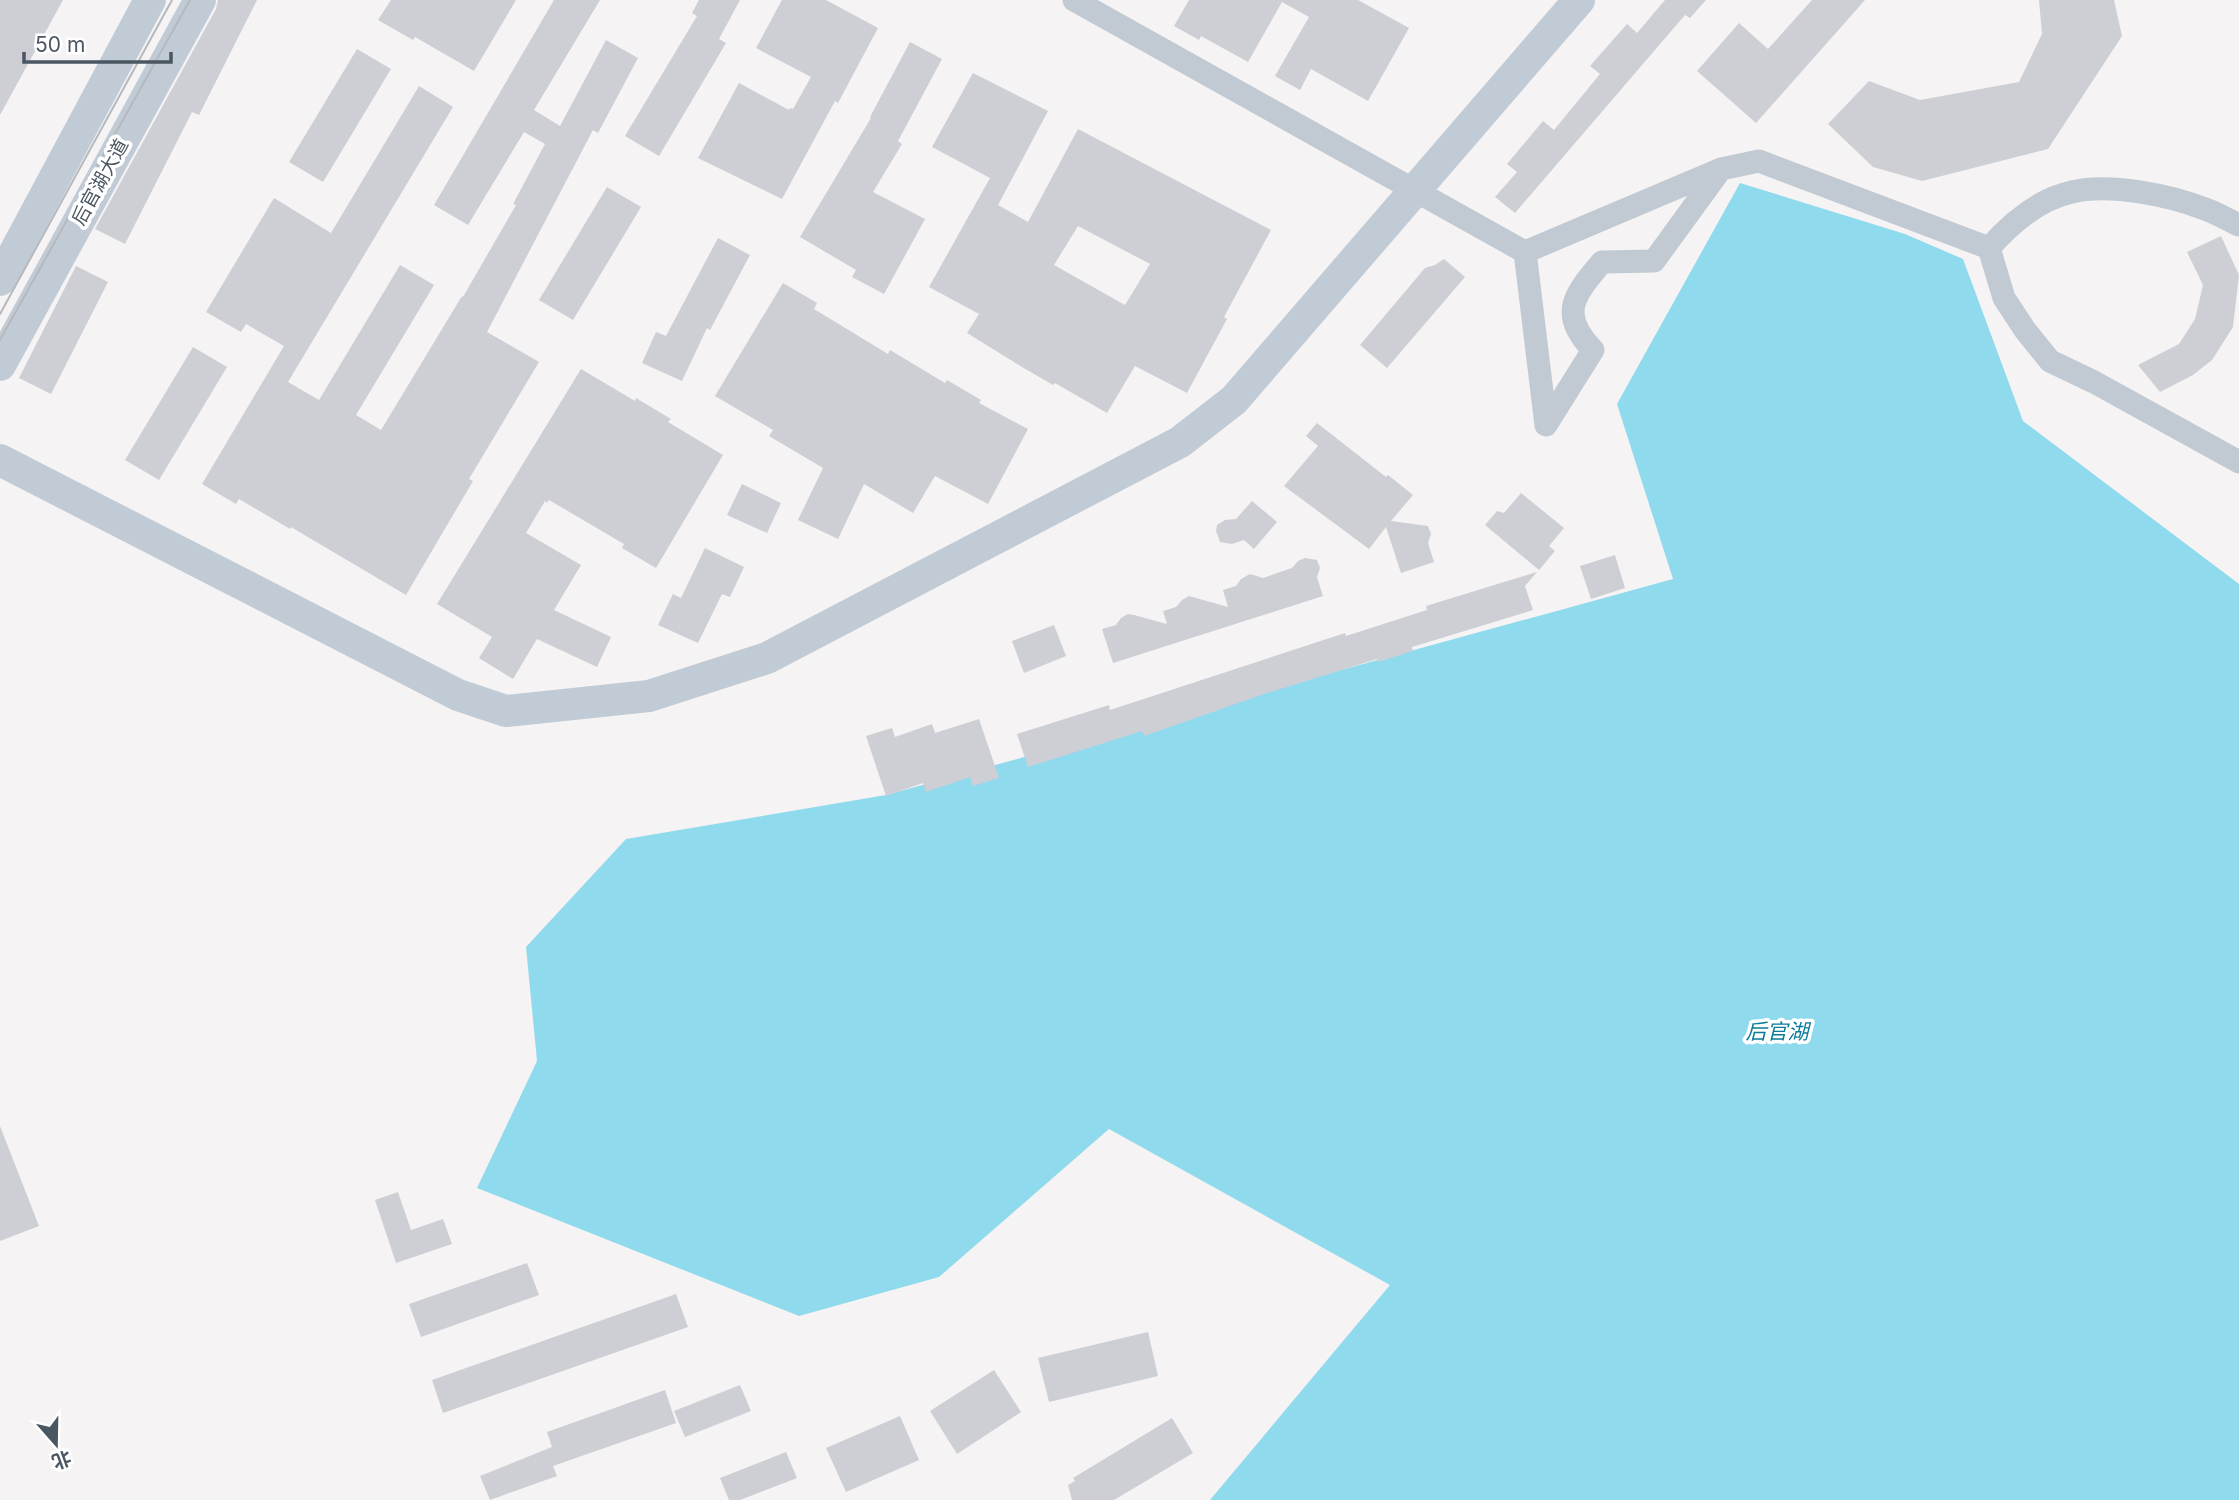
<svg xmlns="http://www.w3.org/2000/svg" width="2239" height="1500" font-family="Inter,'Noto Sans SC',sans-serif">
<rect width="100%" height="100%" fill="#f5f3f3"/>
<path fill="#90daee" d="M1740,183L1905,234L1963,259L2023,421L2239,584V1500H1210L1390,1285L1109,1129L939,1277L799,1316L477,1188L537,1061L526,947L626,839L886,795L1673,579L1617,404Z"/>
<path fill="#cdcfd5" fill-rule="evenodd" d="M0,0H63L0,115Z
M218,0H257L199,115L192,112L125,244L95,229L216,9Z
M391,0H516L474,71L415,37L413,40L378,20Z
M554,0H600L534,110L560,126L606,40L638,58L598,133L593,130L487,332L539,362L469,479L473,481L406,595L291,527L290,529L239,499L236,504L202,484L284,346L246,324L241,332L206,312L274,198L331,233L419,86L453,107L288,382L319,400L400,265L434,285L356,415L381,430L462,296L463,297L516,205L513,204L545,144L524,132L468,225L434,205Z
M699,0H740L719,39L726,43L659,156L625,136L697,16L692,13Z
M782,0H826L878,28L838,103L835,101L782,199L698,158L739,83L789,110L790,108L793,109L811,77L756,48Z
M1189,0H1358L1409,28L1368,101L1311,69L1300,90L1275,76L1309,17L1282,2L1248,62L1201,36L1199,40L1174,26Z
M1665,0H1706L1690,18L1685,15L1515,213L1495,197L1517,172L1507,164L1543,121L1554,130L1600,74L1590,66L1627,24L1637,33Z
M1812,0H1865L1756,123L1697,71L1739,23L1768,49Z
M2039,0H2114L2122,36L2048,149L1922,181L1873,167L1828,124L1869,81L1920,100L2019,82L2042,34Z
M910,42L942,59L898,141L902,144L873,192L925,219L884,294L852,277L856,270L800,237L871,118L870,117Z
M357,49L391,69L323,182L289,162Z
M973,73L1048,111L998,205L1028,222L1078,129L1271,230L1224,317L1227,319L1187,393L1135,366L1107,413L1055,383L1053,385L1022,367L967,333L979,314L929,287L990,178L932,147ZM1078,226L1150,264L1125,305L1054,265Z
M607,187L641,207L573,320L539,300Z
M2221,236L2239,275L2233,327L2212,360L2193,375L2160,392L2138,365L2179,344L2195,319L2203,285L2187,252Z
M718,238L750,255L710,330L707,328L682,381L642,363L656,332L666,336Z
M1444,259L1465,277L1387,368L1360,345L1425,268L1435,265Z
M76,266L108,282L51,394L19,378Z
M783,283L817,303L814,309L888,354L890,350L945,383L947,380L981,400L979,403L1028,429L988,504L935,476L913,513L864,484L838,539L798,520L823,468L769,436L773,430L715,396Z
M193,347L227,367L159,480L125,460Z
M581,369L635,401L636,398L671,419L668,422L723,455L656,568L622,548L624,544L549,500L547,503L545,501L526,533L581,565L554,610L611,637L597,667L537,639L513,679L479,658L492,637L437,604Z
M1317,423L1386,477L1388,475L1413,495L1391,521L1428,526L1431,534L1428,543L1434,562L1401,573L1386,527L1369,549L1284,486L1318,446L1306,436Z
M742,484L781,503L767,533L727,515Z
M1521,493L1564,528L1549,546L1555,551L1539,570L1485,525L1497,511L1504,513Z
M1252,501L1277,522L1254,549L1244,540L1232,544L1220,542L1216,531L1217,525L1225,520L1236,519Z
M705,548L744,567L730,597L722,594L698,643L658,625L673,594L681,598Z
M1615,555L1625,588L1591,599L1580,566Z
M1305,558L1317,560L1320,568L1317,577L1323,596L1113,663L1102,629L1116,625L1121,618L1128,614L1134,615L1167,624L1163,611L1176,607L1182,600L1189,596L1228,607L1223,590L1236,586L1241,579L1250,574L1263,578L1292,568L1298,561Z
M1537,572L1525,586L1533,610L1412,647L1413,651L1378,662L1377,659L1264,694L1144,736L1142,731L1028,767L1017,734L1109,705L1110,710L1345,633L1346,636L1427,610L1426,606Z
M1054,625L1066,656L1024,673L1012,641Z
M979,719L999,778L973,786L970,777L926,792L923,783L886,796L866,736L892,728L895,737L932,724L935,733Z
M0,1126L39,1226L0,1241Z
M398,1192L411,1230L443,1219L452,1244L396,1263L375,1200Z
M527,1263L539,1295L421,1337L409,1304Z
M676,1294L688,1327L443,1413L432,1380Z
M1148,1332L1158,1376L1049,1402L1038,1358Z
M994,1370L1021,1412L957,1454L930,1411Z
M740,1385L751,1411L685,1437L674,1411Z
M665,1390L676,1423L553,1466L557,1476L490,1500L480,1476L552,1447L547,1432Z
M900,1416L919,1460L846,1492L826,1448Z
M1172,1418L1193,1453L1114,1500H1072L1068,1485L1075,1481L1073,1478Z
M786,1452L797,1478L740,1500H729L720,1478Z"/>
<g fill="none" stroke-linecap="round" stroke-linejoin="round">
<path stroke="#c1cad2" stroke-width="23" d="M1074,0L1525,252L1546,425L1593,350C1558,314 1574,295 1602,262L1654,261L1721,169
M1989,248L2004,298L2025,330L2050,361L2094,382L2239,462
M1989,248C2011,223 2039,199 2072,192C2110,183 2169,195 2205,209C2217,213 2228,220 2239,225
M1525,252L1721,169L1759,161L1989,248"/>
<path stroke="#c1cbd6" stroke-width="32" d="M0,280L150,0
M0,365L200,0
M0,460L458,695L506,711L649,696L767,658L1180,442L1234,400L1579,0"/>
<path stroke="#b5b8bd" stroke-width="2" d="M0,314L172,0
M0,340L190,0"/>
</g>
<g text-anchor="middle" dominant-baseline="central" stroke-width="7" stroke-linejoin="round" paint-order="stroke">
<g font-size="19" fill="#4a5661" stroke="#fff">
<text transform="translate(100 182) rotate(-61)">后官湖大道</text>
</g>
<g font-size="21" font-style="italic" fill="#0c7c9b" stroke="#fff">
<text x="1777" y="1031">后官湖</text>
</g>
</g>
<g transform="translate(56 1444) rotate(160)" stroke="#ffffff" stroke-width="5" paint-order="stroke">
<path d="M0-5L12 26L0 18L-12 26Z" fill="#4a5661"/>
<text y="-10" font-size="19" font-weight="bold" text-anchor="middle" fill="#4a5661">北</text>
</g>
<path d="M24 52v10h147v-10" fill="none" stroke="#4a5661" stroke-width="3.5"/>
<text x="35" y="52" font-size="21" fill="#4a5661" stroke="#ffffff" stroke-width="5" paint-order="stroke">50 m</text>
</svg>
